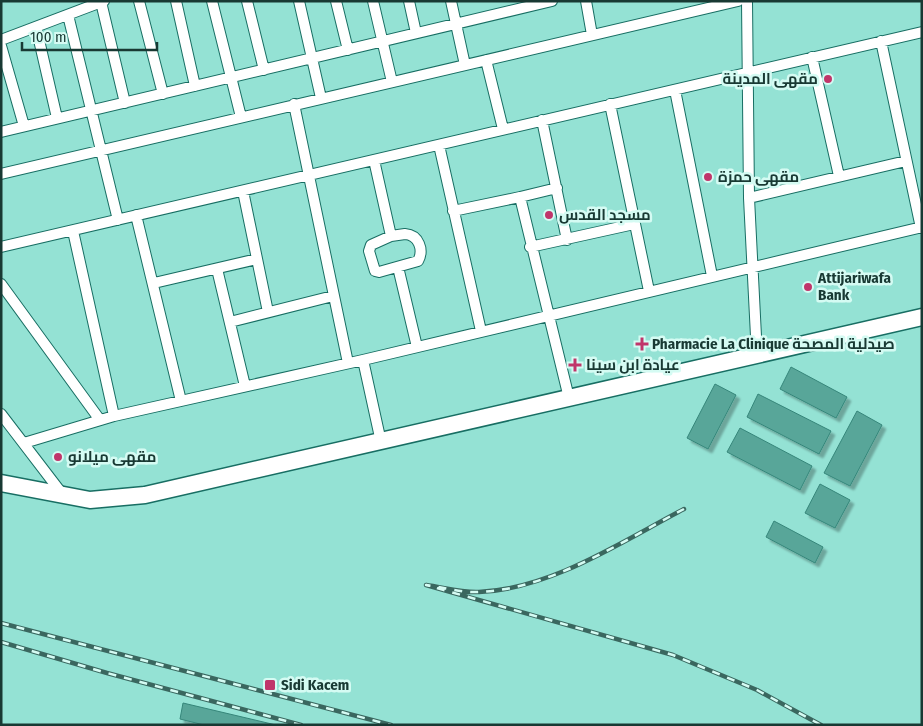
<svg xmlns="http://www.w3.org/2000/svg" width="923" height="726" font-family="'Fira Sans Condensed',Cairo,sans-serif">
<defs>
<filter id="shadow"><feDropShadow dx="4" dy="4" stdDeviation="1" flood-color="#0004"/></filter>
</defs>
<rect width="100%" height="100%" fill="#94e2d4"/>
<path fill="#58a699" stroke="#36867a" filter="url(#shadow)" d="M791,367L847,397L836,418L780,389Z
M715,384L736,395L708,449L687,438Z
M758,394L831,431L819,454L747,417Z
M857,411L882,425L850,486L824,473Z
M740,428L812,466L800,490L727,452Z
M820,484L850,500L835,528L805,513Z
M774,521L823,547L815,563L766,537Z
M183,703L276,725H204L180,719Z"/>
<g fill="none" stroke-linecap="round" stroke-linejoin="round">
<g stroke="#186e63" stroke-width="12">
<path id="minor" d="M139,1L163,94
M176,1L195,86
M212,1L241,117
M247,1L264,70
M299,1L321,98
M336,1L348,50
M373,1L392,82
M409,1L416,33
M451,1L465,65
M586,1L592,35
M747,1L749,198L757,356
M101,2L125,103
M68,15L118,220
M36,27L57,118
M1,40L104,1
M881,41L921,228
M1,46L24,126
M812,57L839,176
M486,60L503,129
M675,90L712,276
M294,104L348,363
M610,104L649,291
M542,120L567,240
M1,132L552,1
M439,145L481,331
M374,160L391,236
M1,174L738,1
M243,191L268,312
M520,197L557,188
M749,198L906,161
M453,211L520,197L569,398
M136,215L181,401
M73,231L114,416
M405,234C419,235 424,250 418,261L379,272L375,271L369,251L371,245L391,236Z
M1,247L922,32
M530,247L634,224
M398,267L417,347
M217,269L245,386
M154,283L257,259
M1,284L100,420
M230,322L333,296
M363,360L381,442
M1,414L63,495
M24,443L114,416L363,360L922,227"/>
</g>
<g stroke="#186e63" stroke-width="19">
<path id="primary" d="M1,483L90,500L145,495L922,317"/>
</g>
<use href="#minor" stroke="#fff" stroke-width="10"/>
<use href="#primary" stroke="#fff" stroke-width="16"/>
<g stroke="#3a675f" stroke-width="4.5">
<path id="rail" d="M684,509C621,542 551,589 479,592C462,593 442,587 426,585L673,655L757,690L821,725
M1,623L391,725
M1,642L107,673L301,725"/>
</g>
<use href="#rail" stroke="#d5fbf3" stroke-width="2.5" stroke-dasharray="8" stroke-linecap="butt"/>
</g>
<g fill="#c0356a" stroke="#d5fbf3" stroke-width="2">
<circle cx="828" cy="79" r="5"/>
<circle cx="708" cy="177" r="5"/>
<circle cx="549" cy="215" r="5"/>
<circle cx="808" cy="287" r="5"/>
<path d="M639.5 336.5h5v5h5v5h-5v5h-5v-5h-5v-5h5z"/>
<path d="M572.5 357.5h5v5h5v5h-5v5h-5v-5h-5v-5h5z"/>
<circle cx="58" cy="457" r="5"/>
<rect x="264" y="679" width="12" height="12" rx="2.5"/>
</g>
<g text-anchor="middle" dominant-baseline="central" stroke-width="5" stroke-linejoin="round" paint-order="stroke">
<g font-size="15" font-weight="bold" fill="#183933" stroke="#d5fbf3" text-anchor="start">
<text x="818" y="79" text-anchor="end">مقهى المدينة</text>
<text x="718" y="177">مقهى حمزة</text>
<text x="559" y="215">مسجد القدس</text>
<text x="818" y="278">Attijariwafa<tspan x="818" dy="17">Bank</tspan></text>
<text x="652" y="344">Pharmacie La Clinique صيدلية المصحة</text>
<text x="586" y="365">عيادة ابن سينا</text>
<text x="68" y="457">مقهى ميلانو</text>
<text x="281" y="685">Sidi Kacem</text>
</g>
</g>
<rect width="923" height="726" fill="none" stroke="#183933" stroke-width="5"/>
<path d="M22 42v8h135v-8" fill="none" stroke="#183933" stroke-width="2.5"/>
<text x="30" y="42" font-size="15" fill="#183933" stroke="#d5fbf3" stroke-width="4" paint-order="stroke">100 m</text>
</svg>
